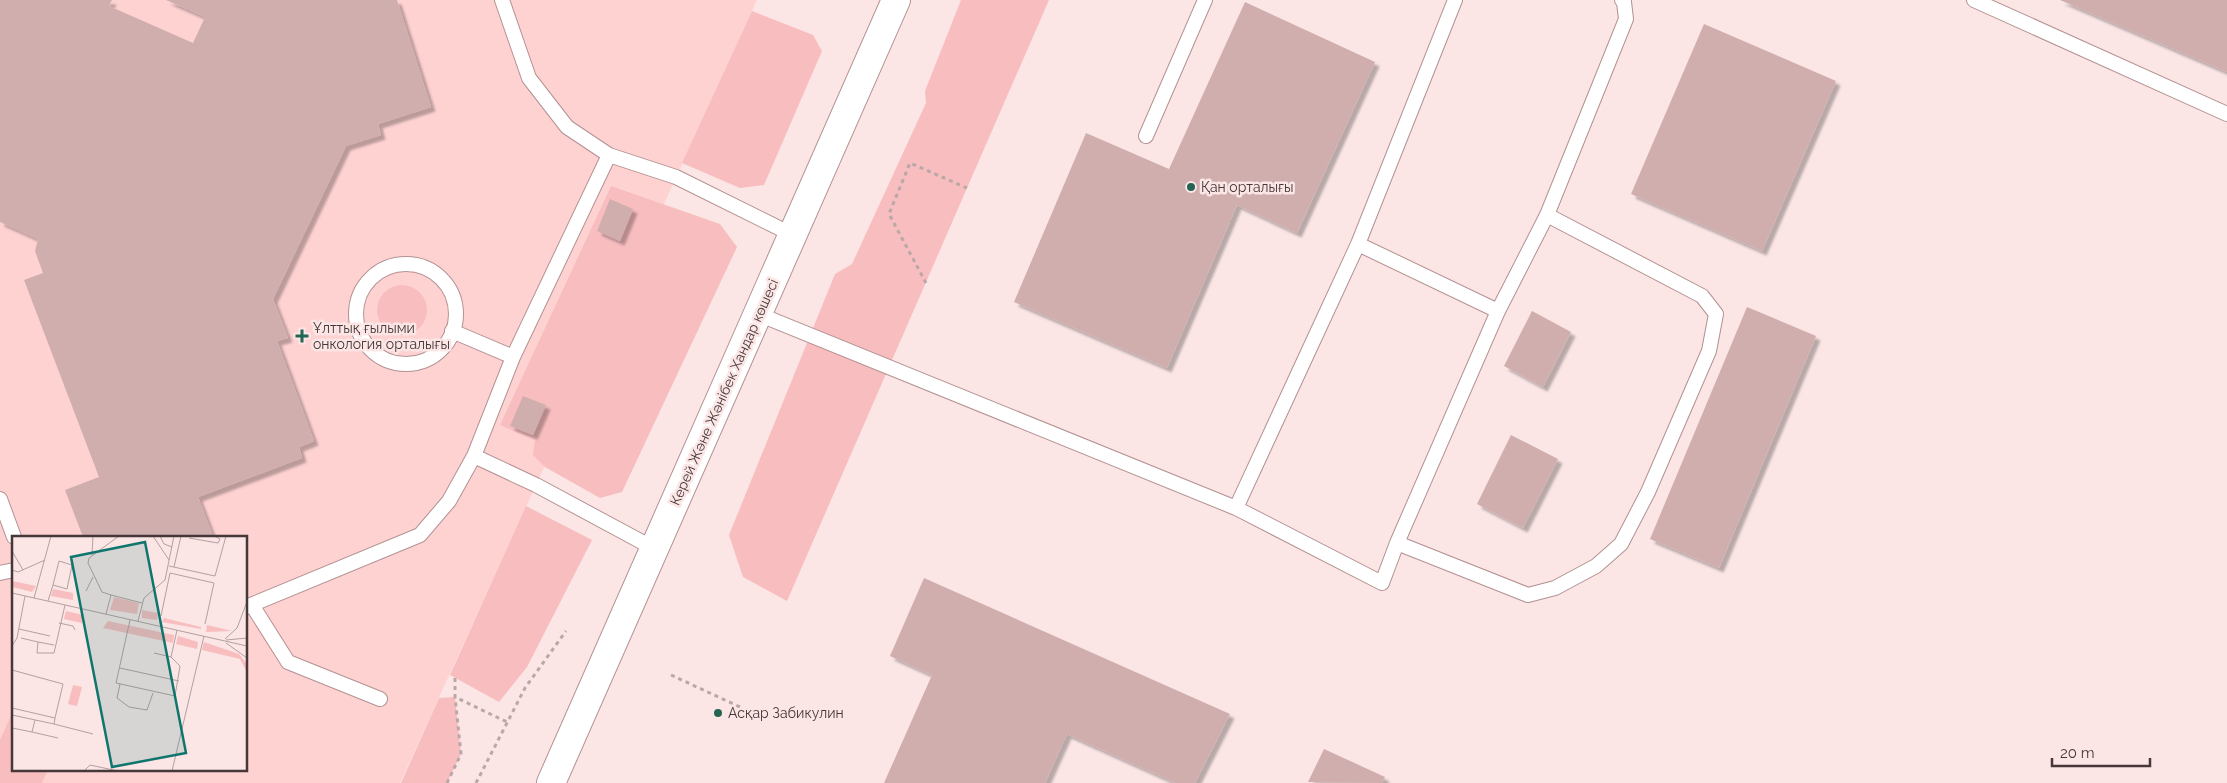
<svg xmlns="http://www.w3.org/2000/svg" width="2227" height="783" font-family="Raleway,sans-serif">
<defs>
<filter id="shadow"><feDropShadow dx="4.5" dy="4.5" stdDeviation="1" flood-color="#0004"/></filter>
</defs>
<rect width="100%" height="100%" fill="#fbe5e5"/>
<path fill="#ffd2d2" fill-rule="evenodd" d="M0,0H757L400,783H0ZM14,537H246V769H14Z"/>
<path fill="#f8bdbf" d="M961,0H1049L787,601L743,577L729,535L835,274L852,264L926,103L925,91Z
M752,11L813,35L822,51L764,185L740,188L682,163Z
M611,186L720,224L737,247L622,492L600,498L545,467L533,455L535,440L500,425Z
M377 310a25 25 0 1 1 50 0a25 25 0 1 1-50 0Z
M526,506L592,540L527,667L499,702L450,675Z
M455,697L461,754L447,783H401L439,698Z
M14,709V769H48L42,783H0V740Z"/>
<path fill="#d1aeae" filter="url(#shadow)" d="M0,0H112L109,6L193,43L205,17L166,0H397L431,107L378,124L381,135L346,146L273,299L288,338L277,341L314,441L299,447L302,458L198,497L212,534L206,537H83L65,490L99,477L24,280L43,273L35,251L38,239L0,222Z
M2060,0H2227V72Z
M1245,2L1375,62L1297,233L1237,205L1167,368L1014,302L1086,133L1169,169Z
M1704,24L1836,81L1762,251L1631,194Z
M610,199L633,209L620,241L597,231Z
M1747,307L1816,336L1719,568L1650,539Z
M1532,311L1571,332L1543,387L1504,366Z
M523,396L546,405L533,435L510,426Z
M1511,435L1558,459L1523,528L1477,504Z
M924,578L1230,714L1195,783H1176L1067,734L1045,783H884L932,675L890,656Z
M1324,749L1385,777L1382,783L1308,782Z"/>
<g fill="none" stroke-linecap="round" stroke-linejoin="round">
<g stroke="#b39192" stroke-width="16">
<path id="lane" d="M502,0L529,78L567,127L609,155L676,177L793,235
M1974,0L2227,114
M1146,136L1205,0
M1358,244L1498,311
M356 314a50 50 0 1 1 100 0a50 50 0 1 1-100 0Z
M758,314L1236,508L1382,583L1397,543L1498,311L1547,215L1626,19L1624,2L1622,0
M452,331L513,357
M474,456L513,357L609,155
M0,499L14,537
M1236,508L1358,244L1455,0
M1397,543L1528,595L1555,588L1596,566L1621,544L1648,492L1709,351L1716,314L1702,296L1547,215
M0,573L14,570
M252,605L288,662L380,699
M246,607L420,535L449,501L474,456L536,485L655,549"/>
</g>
<g stroke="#b39192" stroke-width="30">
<path id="secondary" d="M551,783L896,0"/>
</g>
<path stroke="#baa7a7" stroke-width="3" stroke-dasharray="4 4" stroke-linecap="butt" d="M926,283L889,214L910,163L967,188
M671,675L740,707
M455,678V697L507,722
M447,783L461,754L455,697
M476,783L525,688L566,631"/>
<use href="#lane" stroke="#fff" stroke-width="14"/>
<use href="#secondary" stroke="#fff" stroke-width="28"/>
</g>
<g fill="#236453" stroke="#fbe5e5" stroke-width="2">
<circle cx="1191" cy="187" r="5"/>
<path d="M299.5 328.5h5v5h5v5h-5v5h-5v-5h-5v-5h5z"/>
<circle cx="718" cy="713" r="5"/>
</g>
<g text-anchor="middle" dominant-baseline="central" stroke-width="5" stroke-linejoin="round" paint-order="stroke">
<g font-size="14" fill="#463838" stroke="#fbe5e5" text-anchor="start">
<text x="1201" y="187">Қан орталығы</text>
<text x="313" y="328">Ұлттық ғылыми<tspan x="313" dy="16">онкология орталығы</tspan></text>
<text x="728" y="713">Асқар Забикулин</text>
</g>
<g font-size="14" fill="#463838" stroke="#fbe5e5">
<text transform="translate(724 392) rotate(-66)">Керей Және Жәнібек Хандар көшесі</text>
</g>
</g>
<g transform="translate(12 536)">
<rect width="235" height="235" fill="#fbe5e5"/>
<path d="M0,45L24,50L20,56L0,51ZM41,53L61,57V64L39,60ZM102,61L127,67L125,78L98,74ZM130,74L146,77L145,84L130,82ZM54,75L71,79L70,87L52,83ZM152,82L189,91V93L150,86ZM96,85L162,99L161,107L91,92ZM195,89L220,95L194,96ZM166,100L186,106L185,113L164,108ZM192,106L227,118L235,128V136L228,123L190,114ZM61,149L70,151L65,170L56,168Z" fill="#f8bdbf"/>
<path fill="none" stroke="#b3a0a0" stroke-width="1" d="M141,0L157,24M148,0L152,8L160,11M177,2L206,7L208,3L202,0M0,15L11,34M80,19L81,0M157,30L203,40L214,0M162,31L169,0M0,34L6,36L33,24M74,55L81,41M0,57L235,110M99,59L130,67M22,62L39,0M36,65L41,49L47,25L60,29L55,53L41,49M94,78L99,59L90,56L76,27L77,22L107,0M149,80L158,37L202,47L193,88M118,84L104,147L163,160L168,130L159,121L142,117M126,85L132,62L153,44L162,0M47,87L61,90L63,94M7,93L38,100M9,102L26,106M213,103L225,92L235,66M214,104L235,102M214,107L235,122M42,109L26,106L25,117H42L53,69M0,110L5,102L13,60M159,121L165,94M108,132L167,145M0,134L51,148L43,182L0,172M108,148L105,162L117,171L135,174L141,157M0,179L42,188L43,182M23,184L20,196L46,202M42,188L81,198M0,192L20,196M72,235L78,229L106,235M160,235L192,100"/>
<path fill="#0f766e" fill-opacity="0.15" stroke="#0f766e" stroke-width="2.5" d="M133,6L174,217L100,231L59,21Z"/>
<rect width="235" height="235" fill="none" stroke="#463838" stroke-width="2.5"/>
</g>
<path d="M2052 758v8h98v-8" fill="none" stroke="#463838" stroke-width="2.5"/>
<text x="2060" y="758" font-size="15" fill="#463838" stroke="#fbe5e5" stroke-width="4" paint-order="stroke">20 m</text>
</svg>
